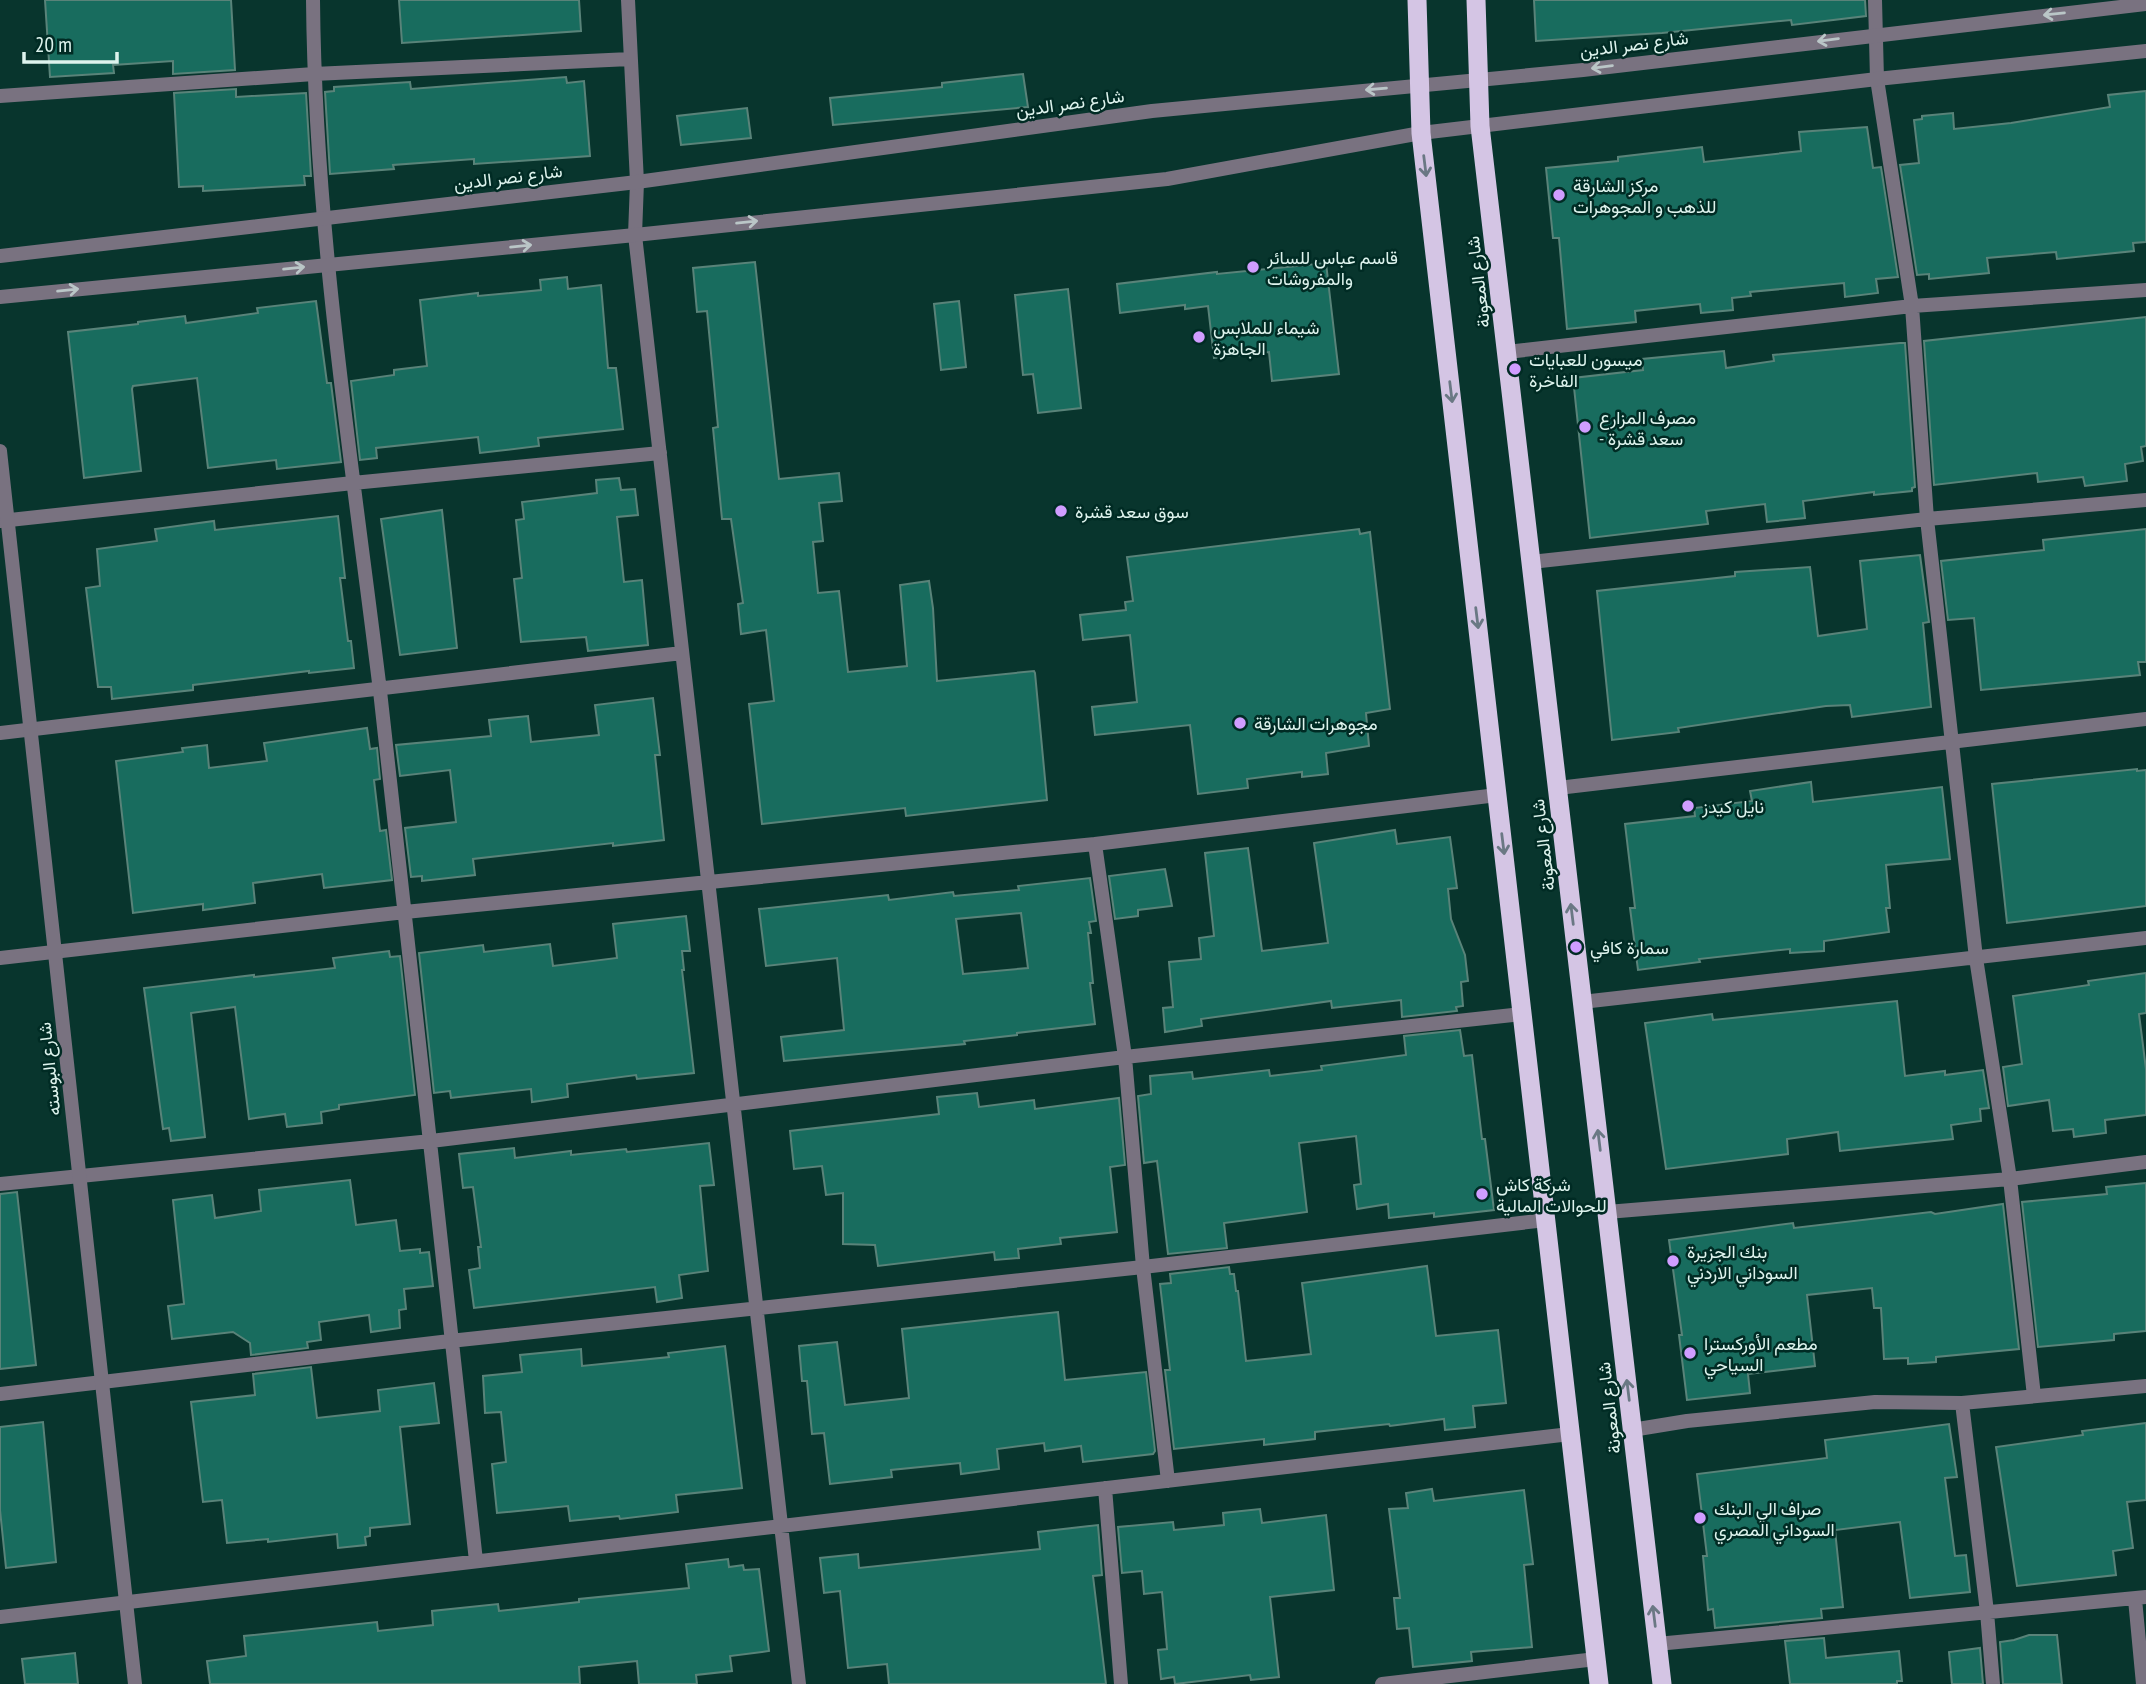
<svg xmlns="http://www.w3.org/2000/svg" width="2146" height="1684" font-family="'PT Sans Narrow',Vazirmatn,sans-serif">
<rect width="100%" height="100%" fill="#08352d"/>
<path fill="#186c5e" stroke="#598379" stroke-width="2" fill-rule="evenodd" d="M45,0H231L235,70L173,74V61L113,65L114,73L50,77Z
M399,0H579L581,31L402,43Z
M1534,0H1865L1866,16L1792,25L1791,20L1662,33L1536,41Z
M1023,74L1028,107L833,125L830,98L942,87V83Z
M566,77L567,83L584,81L590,156L474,164V159L393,165L394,169L330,174L325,92L334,91V87L410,82L411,89Z
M236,89V97L306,93L311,176H304L305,185L203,191V186L179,187L174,93Z
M2146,91V242L2133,243L2134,251L2057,259L2056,252L1987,258L1989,273L1929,279V274L1917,275L1900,165L1919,163L1914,120L1922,119V116L1953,113L1954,129L2011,123L2110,107L2108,95Z
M747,108L751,138L681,145L677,116Z
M1867,127L1873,168L1881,167L1898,277L1876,279L1878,293L1845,297L1844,283L1750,292L1751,296L1732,298L1733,310L1701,313L1700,304L1635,311L1636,322L1567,329L1559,238H1553L1546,168L1618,161V157L1702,147L1704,162L1801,151L1799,132Z
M755,262L779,479L839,473L842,501L819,503L823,541L813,542L818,593L839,591L848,672L907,666L900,585L929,581L933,608L937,681L1034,671L1035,673L1047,800L906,816L905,808L762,824L749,704L774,701L766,630L741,634L738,604L743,603L731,519H722L713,428L718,427L707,311L697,312L693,268Z
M1326,263L1339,374L1272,381L1269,352L1214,358L1208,306L1185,309V305L1120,313L1117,284L1217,272V274Z
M567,277L568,289L601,285L608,368H616L623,429L538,438L539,446L480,453L478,437L376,448L377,458L360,460L351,381L394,375V370L427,366L420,300L478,293V296L541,290L540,280Z
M1068,289L1081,408L1038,413L1033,374L1023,375L1015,295Z
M316,301L327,383H331L341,462L277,469L276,460L208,468L197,378L133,386L132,389L141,471L84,478L68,332L138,324V322L185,316L186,323L258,313L257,308Z
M959,301L966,367L941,370L934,304Z
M2146,317V446L2141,447L2143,461L2125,464L2127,481L2085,486L2083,477L2038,482L2037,473L1934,485L1924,341Z
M1900,343H1905L1915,487L1912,488V491L1874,495V492L1803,501L1805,518L1767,522L1765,504L1706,511L1708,524L1590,538L1573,378L1643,370L1642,359L1724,351L1726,368L1774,361L1773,355Z
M619,478L621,490L635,489L638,515L617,517L624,582L642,580L648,645L588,651L586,637L521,642L514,579L522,578L516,520L524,519L522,502L597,493L596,480Z
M442,510L457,648L400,655L381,519Z
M338,516L345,578H340L348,641H351L354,668L309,673V671L193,685V690L112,699L111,687H98L86,588L100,586L97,549L157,541L155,529L214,521L215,530Z
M1359,529L1360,534L1370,532L1390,709L1366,713L1369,746L1326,753L1328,774L1302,777V772L1247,779L1248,788L1198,794L1190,725L1095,735L1092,707L1137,702L1130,635L1083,640L1080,615L1126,610L1125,602L1133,601L1127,557Z
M2146,529V662H2138L2140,675L1981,690L1974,618L1948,620L1941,561L2044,550L2043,540Z
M1920,555L1929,622L1923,623L1931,707L1852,717L1850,705L1826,706L1678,728L1679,732L1612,740L1597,591L1735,576V572L1810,567L1818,636L1867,629L1860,561Z
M653,698L660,755H655L664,840L613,846V843L473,859L475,875L422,881V876L411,877L405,828L456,822L450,770L400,776L396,745L491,736L489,720L528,716L531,742L599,735L595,705Z
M367,728L370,749L377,748L380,779L374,780L380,831L386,830L392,880L324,888L322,874L253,883L255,903L203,910V904L133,913L116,761L183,752L182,748L207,745L209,768L267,761L264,743Z
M2137,769V771L2146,770V906L2007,923L1992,784Z
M1811,782L1813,802L1942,787L1950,859L1886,865L1890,908H1886L1889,932L1824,941V951L1790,953V949L1699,959L1700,962L1638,970L1630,908H1635L1625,824L1695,816L1694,808L1752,801L1750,791Z
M1395,830L1397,844L1450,837L1457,888L1448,889L1451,919L1465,955L1468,981L1461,982L1463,1006L1456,1007L1457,1011L1402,1017L1401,1000L1332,1008L1331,1001L1201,1019L1202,1026L1165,1032L1163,1008L1173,1007L1169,962L1201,959L1199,938L1214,936L1205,853L1248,848L1262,951L1328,943L1314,843Z
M1165,869L1172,906L1138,910V916L1115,919L1109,876Z
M1090,878L1096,921L1089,922L1091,933H1088L1093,983H1090L1095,1024L1017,1033V1035L964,1041L965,1044L784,1061L781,1037L844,1030L837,958L766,966L759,909L888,895L889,900L953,892L954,896L1019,890L1018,886ZM1021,913L1028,968L963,974L956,919Z
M686,916L690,951H682L684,970H682L694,1073L637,1079L636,1075L567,1084L568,1097L532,1102L531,1089L451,1098L450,1091L434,1093L419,953L483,945L484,952L550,944L553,966L617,958L613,924Z
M389,951L390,957L400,956L415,1095L339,1105V1109L321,1112L322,1123L287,1127L285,1114L249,1119L235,1007L191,1013L205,1137L171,1141L169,1128L163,1129L144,988L254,975V977L335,968L333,958Z
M2146,973V1013L2139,1014L2146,1069V1115L2105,1120L2106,1133L2074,1137L2073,1129L2053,1131L2049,1100L2008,1106L2003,1067L2022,1064L2013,996L2089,985L2088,981Z
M1897,1001L1905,1076L1945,1071V1075L1983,1070L1989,1108L1980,1109L1981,1121L1951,1125L1953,1139L1840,1151L1838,1132L1787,1139L1788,1154L1666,1169L1645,1023L1712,1014L1713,1020Z
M1460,1030L1464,1056L1472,1055L1482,1139H1485L1494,1210L1434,1217V1213L1389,1218L1388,1204L1357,1209L1354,1185L1361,1184L1356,1136L1299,1143L1307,1212L1224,1223L1227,1248L1168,1254L1157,1161L1144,1163L1138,1096L1151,1094L1150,1076L1192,1072L1193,1079L1269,1070L1270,1076L1322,1070L1321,1066L1406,1055L1404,1036Z
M977,1093L979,1107L1034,1100L1035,1109L1119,1098L1125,1165L1110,1167L1117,1232L1060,1238L1061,1244L1018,1249L1019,1258L995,1260L994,1252L878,1266L875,1245L843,1244V1193L826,1195L822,1166L794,1169L790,1131L939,1114L937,1097Z
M709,1143L714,1185L700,1186L708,1271L679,1275L682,1298L657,1302L655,1287L474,1308L469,1270L480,1268L478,1247H481L473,1187L463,1188L459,1154L514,1148L515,1158L571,1151V1155L626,1149L627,1152Z
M350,1180L356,1225L396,1220L400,1251L420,1249V1253L429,1252L433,1286L404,1289L406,1309L399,1310L400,1328L371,1332L369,1315L319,1322L321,1340L307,1342L308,1348L251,1355L250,1343L233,1332L172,1339L168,1306L184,1304L173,1200L212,1195L215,1218L261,1211L259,1190Z
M2146,1183V1331L2114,1334V1340L2038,1347L2022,1202L2107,1194L2106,1187Z
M17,1192L36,1365L0,1369V1194Z
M2003,1204L2019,1349L1936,1357V1362L1908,1364V1358L1884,1359L1881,1308H1874L1872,1288L1807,1295L1815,1366L1748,1374L1750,1393L1687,1400L1679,1335H1682L1669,1240L1793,1223L1794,1228L1931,1212L1935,1214Z
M1427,1266L1436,1336L1498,1330L1506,1403L1473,1406L1475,1427L1445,1430L1444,1419L1390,1426L1389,1424L1315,1432V1439L1264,1445V1439L1174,1449L1165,1370H1170L1160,1284L1171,1283L1170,1274L1229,1267L1230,1274H1234L1236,1291H1238L1246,1361L1311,1354L1302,1283Z
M1058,1312L1065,1380L1146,1372L1155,1451L1153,1454L1083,1462L1081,1446L1045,1451L1044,1443L997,1449L999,1469L961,1474L960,1463L891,1470L892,1477L830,1484L824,1433L812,1434L807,1381H802L799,1346L837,1342L845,1405L909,1398L902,1329Z
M725,1346L742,1488L676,1495L678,1512L620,1519L619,1516L570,1521L568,1506L497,1513L492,1464L506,1462L501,1412L485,1413L483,1376L522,1372L520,1355L581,1349L582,1366L669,1357L668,1353Z
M311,1367L317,1418L380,1411L378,1390L434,1383L439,1423L400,1427L410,1524L370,1528V1536L365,1537L366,1545L338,1548L337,1534L268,1542V1539L227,1543L222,1500L203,1502L191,1402L255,1395L253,1374Z
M43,1422L56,1562L6,1568L0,1510V1427Z
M2146,1423V1500L2127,1502L2133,1548L2113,1551L2116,1575L2017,1586L1996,1447L2083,1435L2082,1431Z
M1949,1424L1957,1477L1945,1478L1955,1556L1966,1555L1970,1592L1910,1598L1900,1522L1835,1530L1843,1607L1821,1609L1822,1618L1715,1628L1713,1609L1708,1610L1703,1556H1707L1697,1474L1827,1458L1825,1440Z
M1432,1489L1434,1501L1524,1490L1533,1564L1524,1565L1532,1647L1471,1652L1472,1661L1413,1667L1409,1628L1397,1629L1394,1598H1400L1389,1509L1408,1508L1406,1493Z
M1260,1509L1262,1523L1326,1515L1334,1590L1270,1597L1279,1677L1251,1680L1250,1675L1175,1684L1174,1677L1161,1679L1158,1650L1167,1649L1162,1592L1144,1594L1142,1571L1122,1573L1118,1527L1173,1522L1174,1530L1224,1525L1223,1513Z
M1098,1525L1102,1575L1093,1576L1106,1684H889L887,1664L848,1668L840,1591L824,1593L820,1558L858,1554L859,1568L1040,1549L1038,1532Z
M728,1559L729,1567L743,1565L744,1570L759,1569L769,1651L730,1656L732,1671L696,1675L697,1684H639L637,1661L579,1667L580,1684H210L207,1661L246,1656L244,1636L377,1622L378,1631L433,1625L432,1611L498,1604L499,1611L579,1602V1599L689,1588L686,1564Z
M2029,1635H2057L2062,1684H2003L2000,1642L2014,1640Z
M1824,1638L1826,1658L1899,1651L1902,1681H1897V1684H1790L1785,1641Z
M1980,1648L1983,1684H1952L1949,1652Z
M75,1653L78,1684H25L22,1659Z"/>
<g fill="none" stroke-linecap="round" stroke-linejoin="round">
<path stroke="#797280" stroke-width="14" d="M313,0C315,232 352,461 380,691C414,981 443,1271 476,1561
M628,0L637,182L635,235L799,1684
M1875,0L1877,79L1912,306L1927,519L1976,958L2010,1179L2034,1396
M0,96L314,74L630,59
M1507,352L1912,306L2146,290
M0,521L353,483L660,453
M1531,562L1927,519L2146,500
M0,733L682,653
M1558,788L2146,719
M1095,844L1125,1057L1143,1267L1168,1481
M0,958L405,912L1095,844L1497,795
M1582,1002L2146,938
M0,1184L431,1141L1125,1057L1522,1014
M1607,1212L2010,1179L2146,1162
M0,1394L450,1341L1143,1267L1546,1220
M1962,1403L1987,1612L1993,1684
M1632,1430L1687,1421L1875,1402L1962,1403L2146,1386
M1105,1488L1121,1684
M2135,1599L2143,1684
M0,1617L1570,1434
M1657,1644L2146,1597
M1382,1684L1596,1659"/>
<path stroke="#797280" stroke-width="14" d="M0,256L637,182L1152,111L1583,70L2146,4
M0,297L635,235L1167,179L1421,133L1877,79L2146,51
M0,451L135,1684"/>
<path stroke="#d4c5e4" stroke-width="19" d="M1417,0L1421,133L1599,1684
M1476,0L1480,126L1662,1684"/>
</g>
<defs><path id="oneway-shaft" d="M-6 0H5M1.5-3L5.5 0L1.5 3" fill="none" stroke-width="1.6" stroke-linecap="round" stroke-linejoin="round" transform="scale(1.75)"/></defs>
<g stroke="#bac6c7">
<use href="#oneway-shaft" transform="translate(2054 14) rotate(174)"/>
<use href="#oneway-shaft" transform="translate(1828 40) rotate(173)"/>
<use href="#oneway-shaft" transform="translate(1602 67) rotate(173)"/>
<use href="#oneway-shaft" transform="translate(1376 89) rotate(175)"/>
<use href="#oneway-shaft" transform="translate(747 222) rotate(-6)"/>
<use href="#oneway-shaft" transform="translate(521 246) rotate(-6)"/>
<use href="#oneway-shaft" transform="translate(294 268) rotate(-6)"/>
<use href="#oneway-shaft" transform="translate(68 290) rotate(-6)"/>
</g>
<g stroke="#6a7884">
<use href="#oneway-shaft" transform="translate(1425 166) rotate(83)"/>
<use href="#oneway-shaft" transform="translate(1451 392) rotate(83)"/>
<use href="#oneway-shaft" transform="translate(1477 618) rotate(83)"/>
<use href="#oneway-shaft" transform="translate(1503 844) rotate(83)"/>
<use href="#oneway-shaft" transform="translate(1572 914) rotate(-97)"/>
<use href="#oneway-shaft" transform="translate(1599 1140) rotate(-97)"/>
<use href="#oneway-shaft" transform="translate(1628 1390) rotate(-97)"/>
<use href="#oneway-shaft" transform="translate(1654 1616) rotate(-97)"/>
</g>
<g fill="#d09dff" stroke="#002b24" stroke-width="2.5">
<circle cx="1559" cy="195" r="7"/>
<circle cx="1253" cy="267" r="7"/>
<circle cx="1199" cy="337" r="7"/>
<circle cx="1515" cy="369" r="7"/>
<circle cx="1585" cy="427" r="7"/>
<circle cx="1061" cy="511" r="7"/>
<circle cx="1240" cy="723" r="7"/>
<circle cx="1688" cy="806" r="7"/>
<circle cx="1576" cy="947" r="7"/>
<circle cx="1482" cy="1194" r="7"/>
<circle cx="1673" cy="1261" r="7"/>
<circle cx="1690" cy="1353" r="7"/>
<circle cx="1700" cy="1518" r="7"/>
</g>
<g text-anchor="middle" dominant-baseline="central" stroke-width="5" stroke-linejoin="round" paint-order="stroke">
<g font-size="18" fill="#ddf3ed" stroke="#002b24">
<text transform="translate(1634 44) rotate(-7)">شارع نصر الدين</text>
<text transform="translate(1070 103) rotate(-8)">شارع نصر الدين</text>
<text transform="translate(508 177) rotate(-7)">شارع نصر الدين</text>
<text transform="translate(1478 282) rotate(-97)">شارع المعونة</text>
<text transform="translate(1543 845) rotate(-97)">شارع المعونة</text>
<text transform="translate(49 1069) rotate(-96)">شارع البوسته</text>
<text transform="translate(1609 1408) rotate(-97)">شارع المعونة</text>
</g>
<g font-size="18" fill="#ddf3ed" stroke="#002b24" text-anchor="start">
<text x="1573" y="185">مركز الشارقة<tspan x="1573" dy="21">للذهب و المجوهرات</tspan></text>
<text x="1267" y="257">قاسم عباس للسائر<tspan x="1267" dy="21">والمفروشات</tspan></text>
<text x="1213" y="327">شيماء للملابس<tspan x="1213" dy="21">الجاهزة</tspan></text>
<text x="1529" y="359">ميسون للعبايات<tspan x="1529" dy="21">الفاخرة</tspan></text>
<text x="1599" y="417">مصرف المزارع<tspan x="1599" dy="21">- سعد قشرة</tspan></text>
<text x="1075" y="511">سوق سعد قشرة</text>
<text x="1254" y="723">مجوهرات الشارقة</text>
<text x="1702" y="806">نايل كيدز</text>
<text x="1590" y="947">سمارة كافي</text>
<text x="1496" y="1184">شركة كاش<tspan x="1496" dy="21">للحوالات المالية</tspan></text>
<text x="1687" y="1251">بنك الجزيرة<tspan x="1687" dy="21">السوداني الاردني</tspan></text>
<text x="1704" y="1343">مطعم الأوركسترا<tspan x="1704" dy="21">السياحي</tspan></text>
<text x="1714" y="1508">صراف الي البنك<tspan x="1714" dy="21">السوداني المصري</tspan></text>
</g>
</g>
<path d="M24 52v10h93v-10" fill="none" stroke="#ddf3ed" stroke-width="3.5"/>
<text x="35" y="52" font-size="21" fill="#ddf3ed" stroke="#002b24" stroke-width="5" paint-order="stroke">20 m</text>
</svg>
